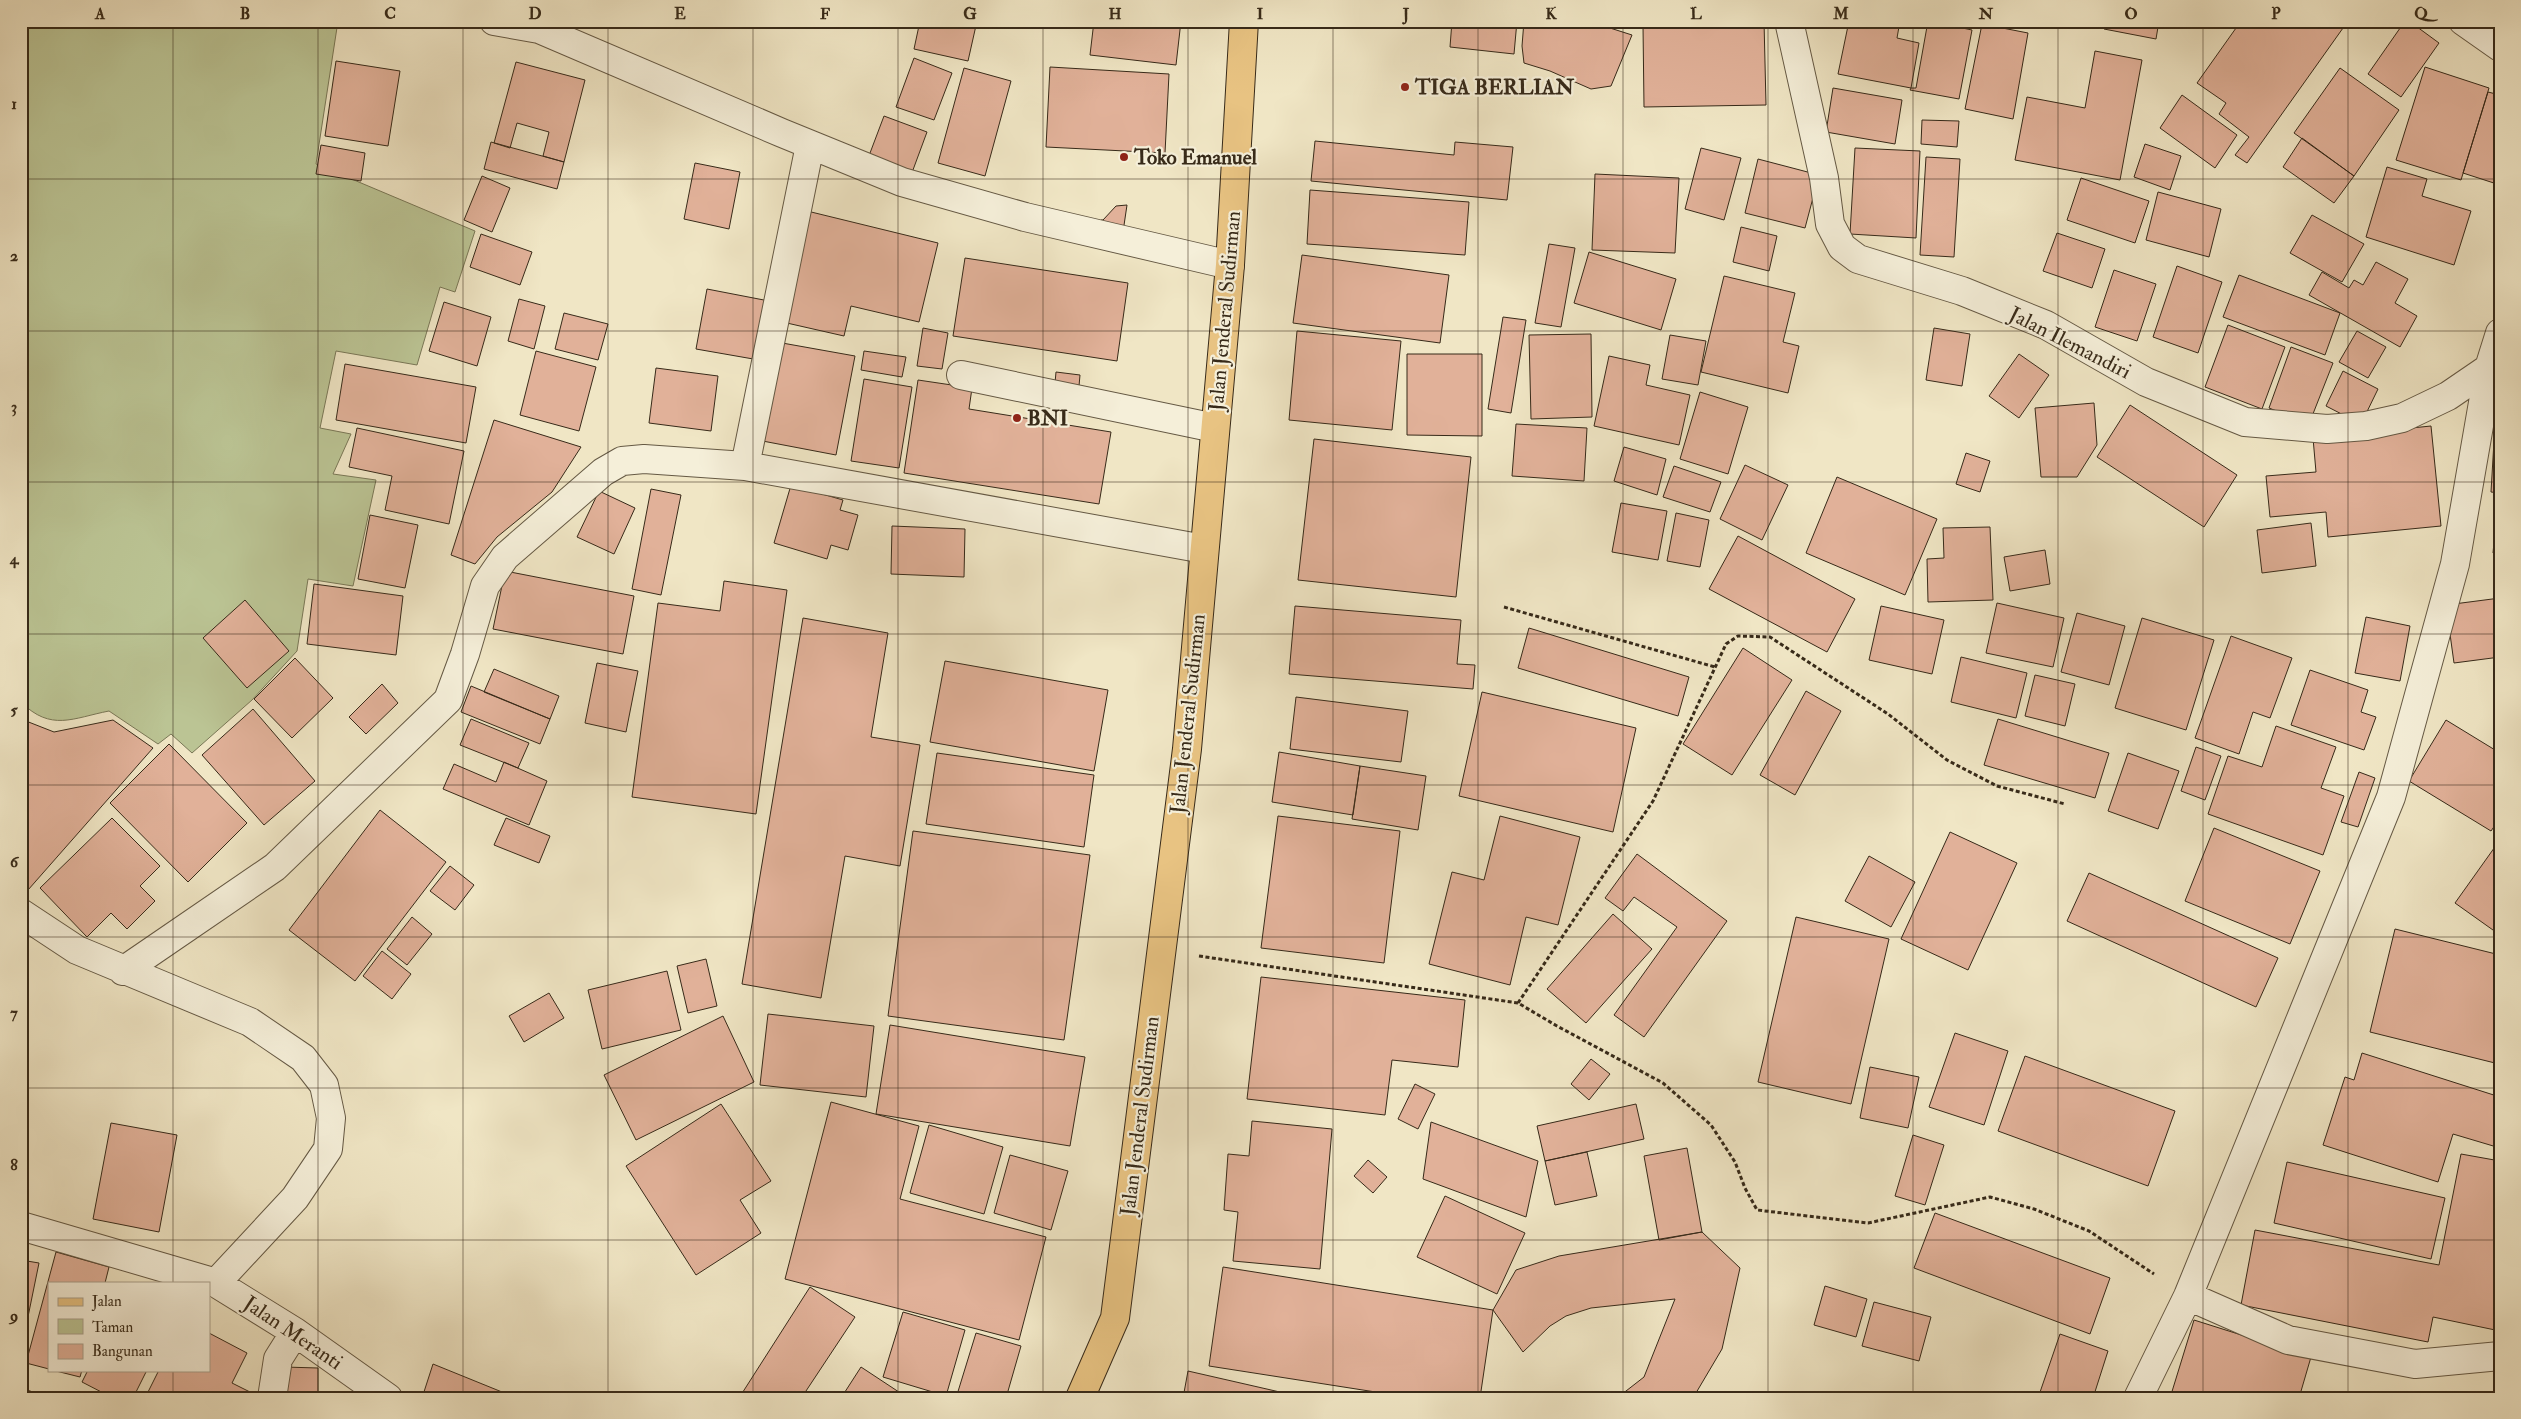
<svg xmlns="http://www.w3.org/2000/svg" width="2521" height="1419" font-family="'IM FELL Double Pica',serif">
<rect width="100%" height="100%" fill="#f0e6c5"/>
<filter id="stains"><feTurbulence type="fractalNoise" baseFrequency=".004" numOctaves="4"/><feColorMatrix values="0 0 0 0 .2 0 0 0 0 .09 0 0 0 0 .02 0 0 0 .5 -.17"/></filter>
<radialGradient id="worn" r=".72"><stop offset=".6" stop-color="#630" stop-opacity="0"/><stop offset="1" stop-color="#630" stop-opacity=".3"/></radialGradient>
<path fill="#bbc494" stroke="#797756" d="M21,21H338L316,164L475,231L455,292L440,287L417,365L336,351L320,428L351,434L333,474L376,480L353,586L308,579L297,651L252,700L192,753L171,734L158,744L109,711C73,718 51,732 21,702Z"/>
<path fill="#e1b199" stroke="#372a19" d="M920,21H977L968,61L914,49Z
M1094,21H1181L1176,65L1090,55Z
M1452,21H1517L1514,54L1450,47Z
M1524,21H1588L1632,35L1611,86L1591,89L1550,71L1524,63L1522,46Z
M1677,21H1764L1766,105L1644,107L1643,26L1677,25Z
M1849,21H1900L1897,38L1919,43L1911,88L1838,74Z
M1928,21H1954L1953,26L1972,30L1959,99L1910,90L1911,88H1916Z
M2105,21H2159L2156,39L2104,29Z
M2241,21H2348L2247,163L2235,155L2249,137L2219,114L2226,103L2197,83Z
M2405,21H2409L2439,43L2401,97L2368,74Z
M1982,24L2028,33L2013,119L1965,109Z
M2095,51L2142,60L2120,180L2015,160L2027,97L2085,108Z
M914,58L952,73L934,120L896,107Z
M336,61L400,71L388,146L325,136Z
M516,62L585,80L564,162L543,156L549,132L517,123L510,148L494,143Z
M1050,67L1169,74L1165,153L1046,147Z
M2425,67L2489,88L2461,180L2396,160Z
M964,68L1011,81L985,176L938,163Z
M2340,68L2399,110L2354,176L2294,133Z
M1833,88L1902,100L1895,144L1826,132Z
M2488,92L2500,95V185L2463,173Z
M2182,95L2237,135L2215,168L2160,128Z
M884,116L927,132L910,178L867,161Z
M1922,120L1959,121L1957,147L1921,144Z
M2302,138L2354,176L2334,203L2283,167Z
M1315,141L1454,155L1455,142L1513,147L1507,200L1311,181Z
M491,142L564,162L557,189L484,169Z
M2145,144L2181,156L2170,190L2134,177Z
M321,145L365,153L361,181L316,174Z
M1701,148L1741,158L1724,220L1685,209Z
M1855,148L1920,151L1916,238L1850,234Z
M1926,157L1960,159L1954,257L1920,255Z
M1758,159L1819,175L1805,228L1745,213Z
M695,163L740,172L729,229L684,219Z
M2387,167L2427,179L2422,196L2471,211L2454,265L2366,237Z
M1595,174L1679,178L1675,253L1592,250Z
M482,176L510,188L492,232L464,220Z
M2081,178L2149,201L2135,243L2067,220Z
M1310,190L1469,202L1465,255L1307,244Z
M2158,192L2221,209L2209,257L2146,240Z
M1127,205L1123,232L1100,229L1101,220H1103L1116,206Z
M803,210L938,243L919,322L851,306L844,336L778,321Z
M2312,215L2364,244L2342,282L2290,253Z
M1741,227L1777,236L1769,271L1733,262Z
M2057,233L2105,249L2092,288L2043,271Z
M481,234L532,252L520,285L470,267Z
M1549,244L1575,248L1561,327L1535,323Z
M1589,252L1676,279L1661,330L1574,303Z
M1302,255L1449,275L1440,343L1293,323Z
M965,258L1128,283L1117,361L953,336Z
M2376,262L2408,279L2395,303L2417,316L2400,347L2309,295L2322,272L2349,288L2354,280L2363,285Z
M2177,266L2222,282L2198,353L2153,337Z
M2114,270L2156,284L2137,341L2095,327Z
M2239,275L2340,313L2325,355L2223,317Z
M1724,276L1795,293L1783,342L1799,346L1788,393L1701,372Z
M707,289L769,301L759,360L696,349Z
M519,299L545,306L534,349L508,341Z
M444,302L491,317L477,366L429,351Z
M564,313L608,324L598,360L555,349Z
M1503,317L1526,320L1511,413L1488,409Z
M2228,325L2285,347L2262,409L2205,387Z
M923,328L948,333L942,369L917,366Z
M1934,328L1970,334L1962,386L1926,380Z
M1297,331L1401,341L1392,430L1289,420Z
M2357,331L2386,347L2368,378L2339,362Z
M1591,334L1592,417L1531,419L1529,335Z
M1670,335L1706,341L1698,385L1662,379Z
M771,341L855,356L836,455L752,439Z
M2291,347L2333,363L2309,424L2269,408Z
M536,351L596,367L579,431L520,415Z
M864,351L906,357L902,377L861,370Z
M1407,354H1482V436L1407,435Z
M2019,354L2049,375L2019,418L1989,396Z
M1609,356L1650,365L1646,385L1690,395L1679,445L1594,426Z
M345,364L476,387L466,443L336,420Z
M656,368L718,376L711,431L649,423Z
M2343,371L2378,389L2361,424L2326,406Z
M1056,372L1080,375L1079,386L1055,383Z
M864,379L912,387L899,468L851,461Z
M918,380L972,388L969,409L1111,432L1099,504L904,473Z
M2497,390H2500V493L2491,492Z
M1700,392L1748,407L1728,474L1680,459Z
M2094,403L2097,445L2077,477H2041L2035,408Z
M2130,405L2237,475L2204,527L2097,457Z
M494,420L581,447L552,492L497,537L475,564L451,555Z
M1516,424L1587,428L1584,481L1512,476Z
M2431,426L2441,526L2328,537L2326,512L2270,517L2266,476L2316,472L2313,438Z
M357,428L464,451L449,524L385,510L392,476L349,467Z
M1314,439L1471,457L1456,597L1298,580Z
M1624,447L1666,459L1657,495L1614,481Z
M1966,453L1990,461L1980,492L1956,484Z
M1745,465L1788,485L1762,540L1720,519Z
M1674,466L1721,482L1710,512L1663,497Z
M1837,477L1937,519L1905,595L1806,553Z
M791,485L843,500L840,510L858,515L848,550L831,545L827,559L774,543Z
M651,489L681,495L661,595L632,589Z
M599,491L635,508L614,554L577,537Z
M2498,500H2500V554L2493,553Z
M1621,503L1667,511L1658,560L1612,552Z
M1676,513L1709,520L1700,567L1667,561Z
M370,515L418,525L405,588L358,579Z
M2311,523L2316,566L2262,573L2257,530Z
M892,526L965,529L964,577L891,574Z
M1990,527L1993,600L1928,602L1927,559L1944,558L1943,528Z
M1738,536L1855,599L1827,652L1709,589Z
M2045,550L2050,584L2010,591L2004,557Z
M505,571L634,596L623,654L493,629Z
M724,581L787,590L756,814L632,797L658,603L720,611Z
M314,584L403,596L396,655L307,644Z
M2500,598V657L2454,663L2446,605Z
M245,600L289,651L247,688L203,638Z
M1997,603L2064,618L2053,667L1986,653Z
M1295,606L1461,620L1457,664L1475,665L1473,689L1289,674Z
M1881,606L1944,620L1932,674L1869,660Z
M2077,613L2125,626L2109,685L2061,672Z
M2366,617L2410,626L2400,681L2355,673Z
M803,618L888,633L871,737L920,745L900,866L845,856L821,998L742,984Z
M2142,618L2214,640L2186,730L2115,708Z
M1529,628L1689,677L1678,716L1518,668Z
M2231,636L2292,658L2270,718L2253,712L2239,754L2195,738Z
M1743,648L1792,680L1732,775L1683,744Z
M1961,657L2027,673L2016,718L1951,702Z
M295,658L333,698L292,738L254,699Z
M945,661L1108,690L1094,771L930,742Z
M597,663L638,671L626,732L585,723Z
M494,669L559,696L550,719L484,692Z
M2310,670L2368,690L2361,712L2376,717L2364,750L2291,725Z
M2035,675L2075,684L2065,726L2025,716Z
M382,684L398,703L366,734L349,717Z
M471,686L550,719L540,744L461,712Z
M1806,691L1841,711L1795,795L1760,775Z
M1482,692L1636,728L1613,832L1459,796Z
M1296,697L1408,711L1401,762L1290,749Z
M253,709L315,781L264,825L202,755Z
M471,719L529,743L518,768L460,745Z
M1998,719L2109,753L2095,798L1984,765Z
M113,720L153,748L28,890L21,886V724L26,721L54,732Z
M2446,720L2500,753V818L2491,831L2409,781Z
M2276,726L2336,747L2321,788L2344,796L2323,855L2208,814L2228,756L2262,767Z
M169,744L247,823L188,882L110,803Z
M2196,747L2221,756L2205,800L2181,791Z
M1279,752L1360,766L1353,815L1272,802Z
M937,753L1094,775L1084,847L926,824Z
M2128,753L2179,771L2158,829L2108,811Z
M504,762L547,781L529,825L443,789L454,764L496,782Z
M1360,766L1426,776L1418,830L1352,819Z
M2359,772L2375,778L2358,827L2341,822Z
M380,810L446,862L355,981L289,930Z
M1278,816L1400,831L1384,963L1261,948Z
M1500,816L1580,837L1558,925L1526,917L1510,985L1429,964L1452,872L1484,880Z
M112,818L160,866L140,886L155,901L127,929L111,913L87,937L40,888Z
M506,818L550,836L539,863L494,845Z
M2214,828L2320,871L2290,944L2185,901Z
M913,831L1090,855L1064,1040L888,1016Z
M1950,832L2017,863L1968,970L1901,939Z
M2497,844L2500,846V935L2455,903Z
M1637,854L1727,921L1644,1037L1614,1015L1677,927L1634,897L1623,911L1605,898Z
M1869,856L1915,882L1891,927L1845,901Z
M450,866L474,885L455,910L430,891Z
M2089,873L2278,958L2256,1007L2067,921Z
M1613,914L1652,949L1586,1023L1547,989Z
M412,917L432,934L407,965L387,949Z
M1796,917L1889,939L1851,1104L1758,1082Z
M2395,929L2500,955L2499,1064L2370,1032Z
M382,951L411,974L392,999L363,976Z
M706,959L717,1006L688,1013L677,966Z
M667,971L681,1030L602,1049L588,990Z
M1261,977L1465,1000L1458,1067L1392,1060L1385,1115L1247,1099Z
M549,993L564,1018L524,1042L509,1016Z
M768,1014L874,1026L866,1097L760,1085Z
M723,1016L754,1082L636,1140L604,1075Z
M890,1025L1085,1057L1070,1146L876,1114Z
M1955,1033L2008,1051L1984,1125L1929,1107Z
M2362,1053L2500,1097V1148L2453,1134L2438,1182L2323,1145L2345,1077L2354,1080Z
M2025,1056L2175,1111L2148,1186L1998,1131Z
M1591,1059L1610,1074L1589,1100L1571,1084Z
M1870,1067L1919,1077L1908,1128L1860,1118Z
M1415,1084L1435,1094L1418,1129L1398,1119Z
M831,1102L919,1126L900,1199L1046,1237L1019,1340L785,1279Z
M721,1104L771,1181L740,1200L761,1233L696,1275L626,1166Z
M1636,1104L1644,1139L1545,1161L1537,1126Z
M1252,1121L1332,1129L1320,1269L1233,1261L1238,1212L1224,1210L1228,1154L1249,1156Z
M1431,1122L1538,1161L1526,1217L1423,1179Z
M111,1123L177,1135L159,1232L93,1219Z
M929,1125L1003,1147L984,1214L910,1193Z
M1913,1135L1944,1145L1925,1205L1895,1196Z
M1687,1148L1702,1232L1659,1240L1644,1156Z
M1587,1152L1597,1196L1555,1205L1545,1161Z
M2461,1154L2500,1161V1331L2433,1317L2428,1342L2241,1305L2255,1230L2439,1265Z
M1010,1155L1068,1171L1051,1230L994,1213Z
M1368,1160L1387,1177L1373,1193L1354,1176Z
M2287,1162L2445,1198L2431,1259L2274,1223Z
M1445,1196L1525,1233L1497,1294L1417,1257Z
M1935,1213L2110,1278L2090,1334L1914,1268Z
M1702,1232L1740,1268L1722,1349L1693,1398H1617L1644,1377L1675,1299L1591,1308L1566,1316L1550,1326L1523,1352L1493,1310L1516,1270L1559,1256Z
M56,1252L109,1267L105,1283H49V1369L26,1363Z
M21,1260L39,1263L21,1351Z
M1223,1267L1493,1310L1480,1398H1414L1209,1366Z
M1825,1286L1867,1299L1856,1337L1814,1325Z
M810,1287L855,1317L804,1394L811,1398H739Z
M1874,1302L1931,1317L1919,1361L1862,1346Z
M903,1312L965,1330L946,1396L883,1377Z
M2194,1320L2311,1357L2299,1398H2170Z
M209,1333L247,1353L232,1383L262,1398H145L159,1370H209Z
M976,1333L1021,1346L1006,1398H956Z
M2060,1334L2108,1351L2093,1398H2038Z
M433,1364L502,1392L498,1398H422Z
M284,1367L318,1368V1398H284Z
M861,1367L908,1398H841Z
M52,1370H82L80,1377Z
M88,1370H147L133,1398H113L82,1382Z
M1188,1371L1306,1398H1183Z
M21,1388L51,1398H21Z"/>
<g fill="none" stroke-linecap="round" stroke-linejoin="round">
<g stroke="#655944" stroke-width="30">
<path id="minor" d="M494,21L539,29L782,133L902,182L1025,217L1230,265
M1789,21L1824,178L1830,224L1842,247L1858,259L1962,291L2046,325L2146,382L2245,422L2327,429L2366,426L2402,418L2448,396L2489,368
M2463,21L2500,47
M961,375L1215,428
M745,466L810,145
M21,913L77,950L250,1022L303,1058L324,1085L331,1118L328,1149L295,1198L216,1283
M123,971L275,867L448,700L465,654L485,586L505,557L603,472L622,461L644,459L745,466L1204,549
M21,1226L216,1283L295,1332L388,1398
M2188,1296L2288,1340L2415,1364L2500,1356
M272,1398L278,1359L295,1332
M2138,1398L2188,1296L2391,797L2455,564L2489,368L2500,333"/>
</g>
<g stroke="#372a19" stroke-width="30">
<path id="major" d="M1080,1398L1115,1318L1187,749L1230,265L1244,21"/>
</g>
<path stroke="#372a19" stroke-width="3" stroke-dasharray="4 2.5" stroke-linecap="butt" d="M1504,607L1715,667
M1199,956L1518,1003L1557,1026L1663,1083L1711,1125L1735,1162L1745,1188L1757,1210L1868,1223L1990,1197L2034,1209L2089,1231L2154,1274
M1518,1003L1653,801L1726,644L1738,636L1770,637L1888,714L1947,760L1997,786L2065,804"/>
<use href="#minor" stroke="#f5efd9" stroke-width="28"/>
<use href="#major" stroke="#e8c382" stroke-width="28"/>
</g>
<path fill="none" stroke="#372a19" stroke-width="1" stroke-opacity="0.55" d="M173,21V1283M318,21V1398M463,21V1398M608,21V1398M753,21V1398M898,21V1398M1043,21V1398M1188,21V1398M1333,21V1398M1478,21V1398M1623,21V1398M1768,21V1398M1913,21V1398M2058,21V1398M2203,21V1398M2348,21V1398M21,179H2500M21,331H2500M21,482H2500M21,634H2500M21,785H2500M21,937H2500M21,1088H2500M21,1240H2500M173,1370V1398"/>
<g fill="#8f2418" stroke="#f5efd9" stroke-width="2">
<circle cx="1405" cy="87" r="5"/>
<circle cx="1124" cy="157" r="5"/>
<circle cx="1017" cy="418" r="5"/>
</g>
<g text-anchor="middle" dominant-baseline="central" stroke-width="4.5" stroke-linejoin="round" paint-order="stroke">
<g font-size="21" font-weight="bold" fill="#372a19" stroke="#f5efd9" text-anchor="start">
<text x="1415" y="87">TIGA BERLIAN</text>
<text x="1134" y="157">Toko Emanuel</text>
<text x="1027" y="418">BNI</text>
</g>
<g font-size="21" fill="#372a19" stroke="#f5efd9">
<text transform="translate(1225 311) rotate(-85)">Jalan Jenderal Sudirman</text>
<text transform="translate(2070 343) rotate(27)">Jalan Ilemandiri</text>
<text transform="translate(1188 714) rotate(-84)">Jalan Jenderal Sudirman</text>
<text transform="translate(1140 1116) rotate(-83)">Jalan Jenderal Sudirman</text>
<text transform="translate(293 1333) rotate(34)">Jalan Meranti</text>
</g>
</g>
<rect width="2521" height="1419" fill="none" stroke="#f0e6c5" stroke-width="55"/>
<rect x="48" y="1282" width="162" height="90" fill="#f5efd9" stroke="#a9a08c"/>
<rect x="58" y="1298" width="25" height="8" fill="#e8c382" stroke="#a9a08c"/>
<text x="92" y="1306" font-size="15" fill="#372a19">Jalan</text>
<rect x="58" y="1319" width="25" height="15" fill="#bbc494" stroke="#a9a08c"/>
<text x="92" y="1332" font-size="15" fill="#372a19">Taman</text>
<rect x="58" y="1344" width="25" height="15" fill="#e1b199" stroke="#a9a08c"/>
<text x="92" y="1356" font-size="15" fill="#372a19">Bangunan</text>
<rect x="28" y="28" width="2466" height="1364" fill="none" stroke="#372a19" stroke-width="2"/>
<g font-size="16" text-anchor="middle" font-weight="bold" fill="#372a19">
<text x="100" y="19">A</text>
<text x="245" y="19">B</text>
<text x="390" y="19">C</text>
<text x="535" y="19">D</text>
<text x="680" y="19">E</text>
<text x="825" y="19">F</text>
<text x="970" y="19">G</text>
<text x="1115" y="19">H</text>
<text x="1260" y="19">I</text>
<text x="1406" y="19">J</text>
<text x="1551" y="19">K</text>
<text x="1696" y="19">L</text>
<text x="1841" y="19">M</text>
<text x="1986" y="19">N</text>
<text x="2131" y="19">O</text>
<text x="2276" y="19">P</text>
<text x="2421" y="19">Q</text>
<text x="14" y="109">1</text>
<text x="14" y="261">2</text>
<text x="14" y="412">3</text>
<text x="14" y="564">4</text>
<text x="14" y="715">5</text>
<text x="14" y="867">6</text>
<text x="14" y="1018">7</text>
<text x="14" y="1170">8</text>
<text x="14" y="1321">9</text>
</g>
<rect width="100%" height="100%" filter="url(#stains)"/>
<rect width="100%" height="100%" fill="url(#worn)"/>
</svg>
